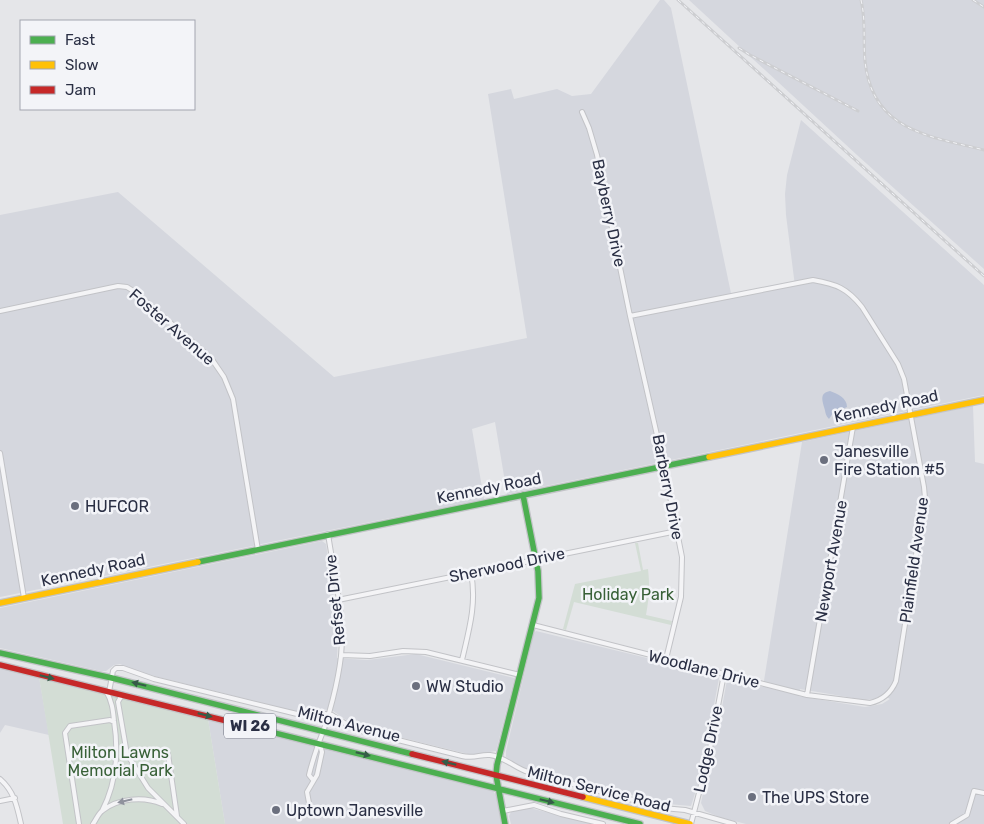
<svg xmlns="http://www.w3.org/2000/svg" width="984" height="824" font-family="Rubik,sans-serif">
<rect width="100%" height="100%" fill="#e5e6e9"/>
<path fill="#d5d7de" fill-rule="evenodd" d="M660,0H664L671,8L732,298L795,286L786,215L785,194L787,175L801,120L984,285V395L507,494L495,422L472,429L484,499L0,597V215L118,192L334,377L527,338L488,94L511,89L514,99L557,89L572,96L591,94Z
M689,0H984V269L857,155Z
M973,406L975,462L984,464V824H746L719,817L705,811L701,803L704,788L697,787L691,806L668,804L524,769L506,757V751L534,633L536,631L717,675L719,678L710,727L718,729L727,680L731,679L763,687L802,442ZM800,689L865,700L874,699L883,695L890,699L882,704L865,707L798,696Z
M322,541L326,544L337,619L338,636L337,658L367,660L416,654L514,678V680L496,751L472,755L355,726L333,711L322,709L298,712L142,673L120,664L114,665L106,671H101L0,648V608Z
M0,667L39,677L49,735L5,725L0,733Z
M208,719L493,791L496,795L501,824H225Z
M530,808L594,824H511L509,816L511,812Z"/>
<path fill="#d3ddd5" d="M635,543H638L643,570L648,569C650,586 649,599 646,615L672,621L671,625L574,602L566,630L563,629L575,584L641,571Z
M39,677L208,719L225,824H63Z"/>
<path fill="#b3bdd4" d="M830,391C838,394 847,398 847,407L833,413L829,419C825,415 826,413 824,407C822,399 820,393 830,391Z"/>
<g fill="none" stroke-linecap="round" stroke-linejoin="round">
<g stroke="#c2c3c7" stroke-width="6">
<path id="street" d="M582,112L589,128L597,155L630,316L664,466L682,557L681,597L666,659
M0,311L118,286L127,287L135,292L211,358L224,377L233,399L258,550
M0,453L24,598
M338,600L677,531
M533,625L807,695L870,703C883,700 891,693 896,681L925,498L924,487L904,379L898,364L862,307C847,288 836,284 813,280L630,316
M341,655L370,656L403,651L426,652L520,675
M462,660C469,630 477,603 471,573
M109,692L113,671L116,668H123L154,679L297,714L317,713L332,715L354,729L462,756C475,759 480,754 490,755C505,757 515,768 528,772L663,808L685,810L734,824
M122,695L118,702L127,754L148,788L184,824
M807,695L853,427
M168,754L177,816
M0,779C14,791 17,806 21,824
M313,780L309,775C312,762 315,754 319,742C329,718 338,682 341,656C345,616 334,574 328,534
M0,801L15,798
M102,811C117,782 119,753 114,721C113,710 112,701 106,691
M503,811L534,805L561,814L603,824
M311,814L307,792L317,775L322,752L320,745
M79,824L65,733L70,726L110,720L114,722
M93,824C96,820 98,814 102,811C118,798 144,796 162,804
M691,824L709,754L724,674
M952,824L967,815L974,791L984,793"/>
</g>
<g stroke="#c2c3c7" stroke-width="8">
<path id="fast" d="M198,562L709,457
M0,653L112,678L412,754
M243,725L640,824
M505,824L496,775L497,765L539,598L538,571L523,495"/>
</g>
<g stroke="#c2c3c7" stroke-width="8">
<path id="slow" d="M709,457L984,400
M0,603L198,562
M583,797L690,824"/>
</g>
<g stroke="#c2c3c7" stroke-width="8">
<path id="jam" d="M0,665L243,725
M412,754L583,797"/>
</g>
<use href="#street" stroke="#f4f4f6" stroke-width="4"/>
<use href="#fast" stroke="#4caf50" stroke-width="5.5"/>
<use href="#slow" stroke="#ffc107" stroke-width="5.5"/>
<use href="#jam" stroke="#c62828" stroke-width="5.5"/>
<g stroke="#cdced1" stroke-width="3">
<path id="rail" d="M678,0L984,276
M861,0C866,20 863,41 865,61C872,131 929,136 984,150
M973,0L984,7
M739,48L750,55L858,111"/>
</g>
<use href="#rail" stroke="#f3f4f8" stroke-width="1" stroke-dasharray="4" stroke-linecap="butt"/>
</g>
<defs><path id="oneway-solid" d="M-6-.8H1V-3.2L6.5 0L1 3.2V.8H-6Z" transform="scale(1.25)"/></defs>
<g fill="#365c48">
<use href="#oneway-solid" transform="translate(47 677) rotate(14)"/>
<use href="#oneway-solid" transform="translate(139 684) rotate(-166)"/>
<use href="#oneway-solid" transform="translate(205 715) rotate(14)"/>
<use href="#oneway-solid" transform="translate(363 754) rotate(14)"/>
<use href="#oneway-solid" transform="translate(449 763) rotate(-166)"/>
<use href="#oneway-solid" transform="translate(547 801) rotate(14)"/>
</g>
<use fill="#8f929d" href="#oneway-solid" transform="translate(125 801) rotate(167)"/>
<g fill="#6b6f7e" stroke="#f3f4f8" stroke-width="2">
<circle cx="824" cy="460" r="5"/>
<circle cx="75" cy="506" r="5"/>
<circle cx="416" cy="686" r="5"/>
<circle cx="752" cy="797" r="5"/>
<circle cx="276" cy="810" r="5"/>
</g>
<g text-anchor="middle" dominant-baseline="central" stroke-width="5" stroke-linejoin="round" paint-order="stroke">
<rect fill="#f3f4f8" stroke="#666a7a" stroke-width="1" x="224" y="713.5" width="52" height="25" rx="4"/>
<g font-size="15" font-weight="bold" fill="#2a2f44">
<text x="250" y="726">WI 26</text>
</g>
<g font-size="16" fill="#2a2f44" stroke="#f3f4f8">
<text transform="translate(609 213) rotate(78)">Bayberry Drive</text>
<text transform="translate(172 327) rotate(41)">Foster Avenue</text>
<text transform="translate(886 406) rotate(-12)">Kennedy Road</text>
<text transform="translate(668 487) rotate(79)">Barberry Drive</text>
<text transform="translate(489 488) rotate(-11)">Kennedy Road</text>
<text transform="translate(914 560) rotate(-82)">Plainfield Avenue</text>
<text transform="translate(831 561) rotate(-80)">Newport Avenue</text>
<text transform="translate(507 565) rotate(-12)">Sherwood Drive</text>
<text transform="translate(93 570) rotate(-12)">Kennedy Road</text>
<text transform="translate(335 600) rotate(-96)">Refset Drive</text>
<text transform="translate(704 669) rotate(14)">Woodlane Drive</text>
<text transform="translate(349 724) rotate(14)">Milton Avenue</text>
<text transform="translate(708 749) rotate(-78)">Lodge Drive</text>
<text transform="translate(599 789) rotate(14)">Milton Service Road</text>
</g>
<g font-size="16" fill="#2a2f44" stroke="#f3f4f8" text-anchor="start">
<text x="834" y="451">Janesville<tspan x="834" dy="18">Fire Station #5</tspan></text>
<text x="85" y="506">HUFCOR</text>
<text x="426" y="686">WW Studio</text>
<text x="762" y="797">The UPS Store</text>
<text x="286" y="810">Uptown Janesville</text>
</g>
<g font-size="16" fill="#386037" stroke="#f3f4f8">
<text x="628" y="594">Holiday Park</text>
<text x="120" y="752">Milton Lawns<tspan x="120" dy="18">Memorial Park</tspan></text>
</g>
</g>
<rect x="20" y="20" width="175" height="90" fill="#f3f4f8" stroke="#a3a5b0"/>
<rect x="30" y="36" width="25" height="8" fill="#4caf50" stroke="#a3a5b0"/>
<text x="65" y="45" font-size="15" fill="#2a2f44">Fast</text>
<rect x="30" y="61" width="25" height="8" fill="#ffc107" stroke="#a3a5b0"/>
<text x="65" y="70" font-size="15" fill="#2a2f44">Slow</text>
<rect x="30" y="86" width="25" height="8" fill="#c62828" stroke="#a3a5b0"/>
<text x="65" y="95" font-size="15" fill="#2a2f44">Jam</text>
</svg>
